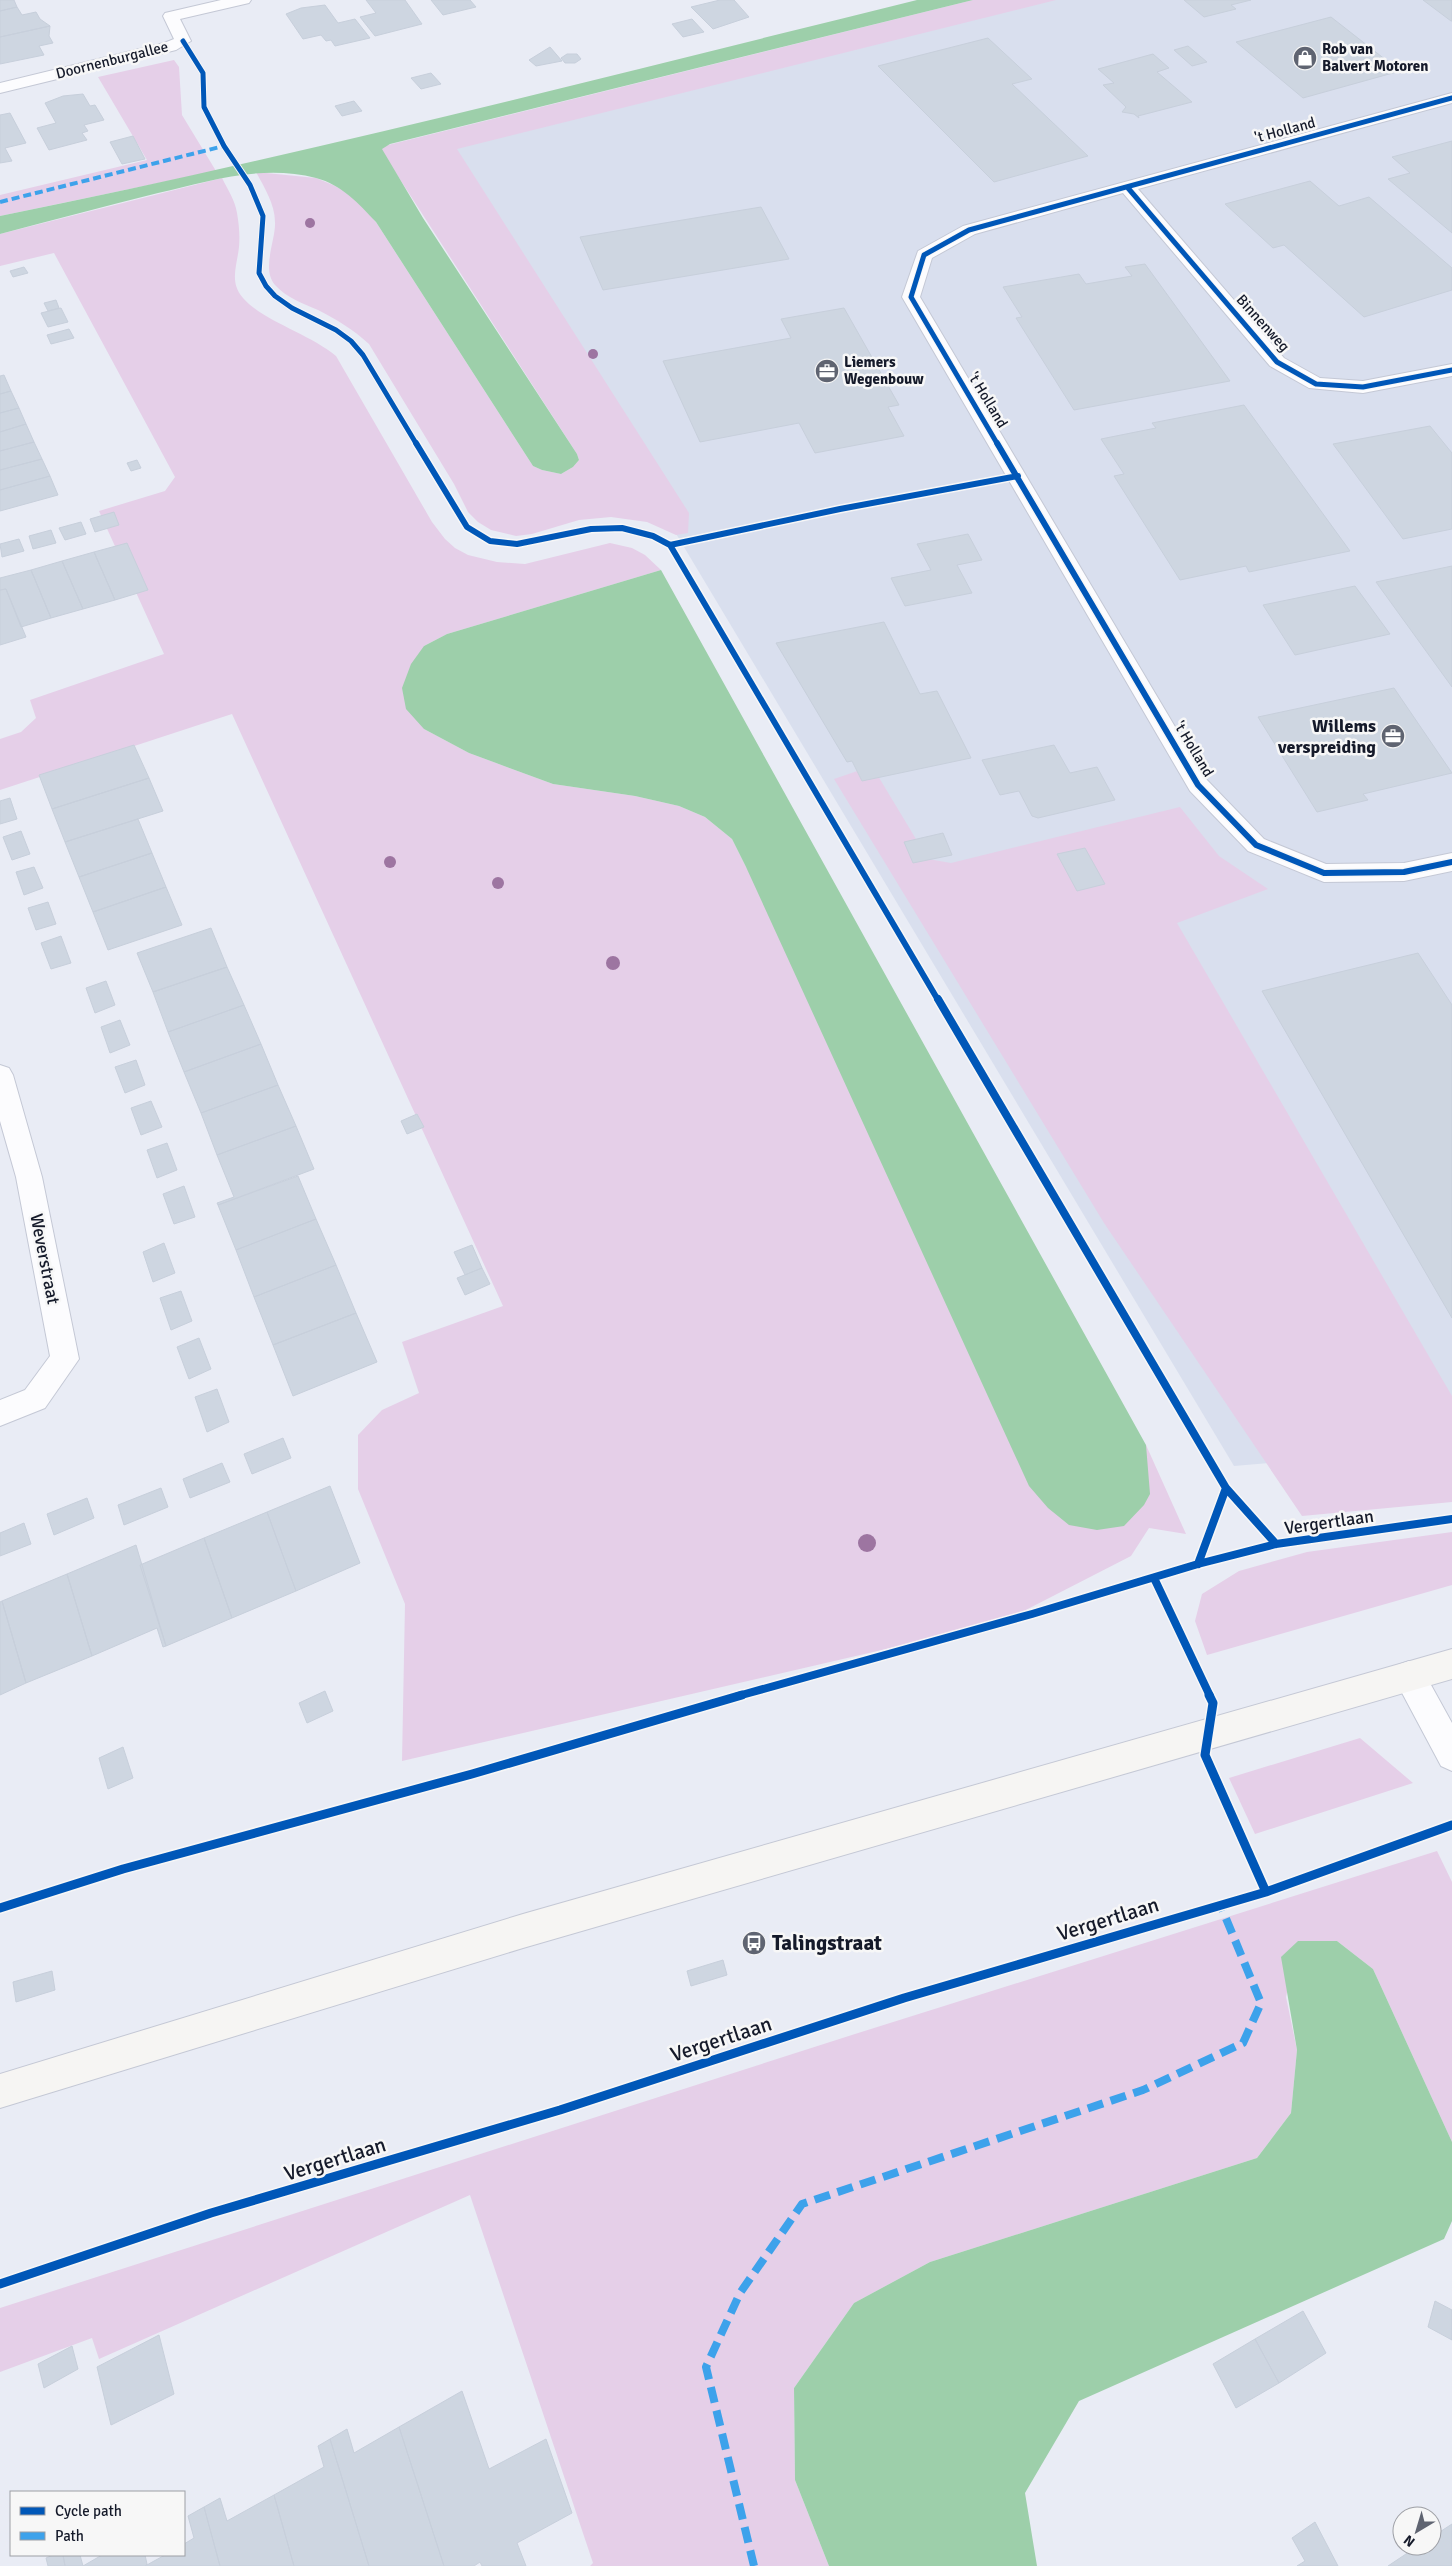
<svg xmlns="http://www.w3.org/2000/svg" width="1452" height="2566" font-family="Signika,sans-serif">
<rect width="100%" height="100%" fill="#e9ecf5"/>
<path fill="#d9dfee" d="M1022,0H1452V1447L1234,1466L444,146Z"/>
<path fill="#e5cfe8" d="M973,0H1056L457,149L689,513L688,533L676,535L647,522L611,517L579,520L532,534L516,536L491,530L478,522L468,512L454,484L369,344C354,330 336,319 318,310C302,303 287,298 275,285C261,269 276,240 275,222C275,204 264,187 256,172L316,178L333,185L352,195L376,222L533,466L542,470L561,474L573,467L579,460L577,454L383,153L381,149L384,146Z
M174,60L179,67L182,115L216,171L0,216V195L147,160L98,77Z
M222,178C228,190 235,200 237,213C239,224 240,236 239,247C237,266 229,282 243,298C263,321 310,334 336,356L432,522L445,539L455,548L468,555L497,562L525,564L610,543L632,548L645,555L661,570L447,634L424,646V729L469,753L553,784L635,796L679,806L705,817L732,839L746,867L1144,1505L1146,1445L1186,1534L1149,1528L1131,1556L1016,1615L955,1633L402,1761L405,1604L358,1489V1435L382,1410L419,1393L402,1342L503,1306L232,714L0,790V739L21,732L36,718L30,700L164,654L99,511L165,491L175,477L54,253L0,266V234Z
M872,766L928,859L951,863L1180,807L1219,856L1268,889L1177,923L1452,1396V1502L1302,1516L1104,1223L834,779Z
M1452,1532V1585L1207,1655L1195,1621L1202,1594L1239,1571L1307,1552Z
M1360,1738L1413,1783L1255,1834L1229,1778Z
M1437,1851L1452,1882V2142L1373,1969L1337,1941H1298L1286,1997L1297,2050L1291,2113L1257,2158L930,2262L854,2303L794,2388L795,2480L829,2566H590L593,2563L470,2195L99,2359L92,2338L0,2372V2308L855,2034Z"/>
<path fill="#9dcfaa" d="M917,0H973L390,144L382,149L423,218L577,454L579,460L573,467L561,474L542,470L533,466L376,222C358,203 342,185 316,178C262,164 210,181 158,193C105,206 53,220 0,234V216C308,154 612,75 917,0Z
M661,570L1146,1445L1150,1494L1144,1505L1124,1526L1097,1530L1069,1525L1048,1508L1029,1486L746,867L732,839L705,817L679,806L635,796L553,784L469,753L424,729L406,709L402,688L411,664L424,646L447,634Z
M1298,1941H1337L1373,1969L1452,2142V2221L1444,2239L1079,2401L1025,2493L1037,2566H829L795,2480L794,2388L854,2303L930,2262L1257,2158L1291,2113L1297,2050L1281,1957Z"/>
<path fill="#ced6e1" stroke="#c7cfdb" d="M0,0H14L17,7L0,11Z
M366,0H405L422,24L375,36L360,17L376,13Z
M431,0H470L476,7L443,15Z
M720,0H734L749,17L713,29L691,7Z
M1184,0H1251L1231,5L1236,9L1204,17Z
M1423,0H1452V21H1451Z
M325,5L338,23L355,19L370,38L335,46L331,40L326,41L321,35L303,39L286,14L301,8Z
M17,7L22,15L36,12L40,19L50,26L0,37V11Z
M1331,17L1400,71L1303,98L1236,42Z
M692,19L704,32L683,37L672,24Z
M50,26L49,36L53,43L39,46L44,55L0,64V37Z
M988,38L1032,79L1012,84L1088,156L994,182L878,66Z
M1188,46L1207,62L1192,66L1174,50Z
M550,47L562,61L536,66L529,60Z
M567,54H577L581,59L575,63H565L561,58Z
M1153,54L1169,68L1157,72L1192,102L1138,116L1139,118L1134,114L1122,112L1126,107L1103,85L1114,83L1098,69Z
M431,73L441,84L421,89L411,78Z
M83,94L90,106L95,105L104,120L84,125L88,131L82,133L87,140L49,150L37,128L56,123L45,103L63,96Z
M354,101L362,111L342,116L335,106Z
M10,113L26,143L5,148L12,161L0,163V115Z
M133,136L145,159L122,164L110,142Z
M1452,141V233L1388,179L1410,173L1392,157Z
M1310,181L1339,206L1369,197L1452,268V290L1364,317L1284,245L1273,248L1225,204Z
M761,207L789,259L603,290L580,237Z
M1145,264L1230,381L1074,410L1016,318L1022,317L1003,287L1079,274L1086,284L1132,276L1125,267Z
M24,267L28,273L13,277L10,271Z
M56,300L59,308L48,311L44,303Z
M61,308L68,322L48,327L41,313Z
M844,308L899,405L888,407L904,436L815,453L799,423L700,442L663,361L791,338L781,319Z
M69,329L74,338L51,344L47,335Z
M4,375L11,391L0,394V376Z
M11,391L19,408L0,413V394Z
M1244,405L1350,551L1249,572L1246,566L1180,580L1114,476L1124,474L1101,439L1156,428L1152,423Z
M19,408L26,424L0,432V413Z
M26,424L34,442L0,451V432Z
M1430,426L1452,453V529L1403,539L1333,444Z
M34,442L42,459L0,470V451Z
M42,459L50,476L0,490V470Z
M137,460L141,468L131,471L127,463Z
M50,476L58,495L0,511V490Z
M114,512L119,525L95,532L90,519Z
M81,522L86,534L65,540L59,528Z
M51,530L56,543L33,549L29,536Z
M968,534L982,560L957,565L972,593L905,606L891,578L931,570L917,544Z
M19,539L24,551L2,557L0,544Z
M127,543L148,590L115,600L94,552Z
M94,552L115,600L83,609L62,561Z
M62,561L83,609L51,618L31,570Z
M1452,566V687L1376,582Z
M31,570L51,618L21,627L6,589L0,590V578Z
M1355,586L1390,634L1295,655L1263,605Z
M6,589L26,637L0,645V590Z
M884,622L920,694L937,691L971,758L862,781L852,761L847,762L776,643Z
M1394,688L1452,773L1363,794L1368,800L1317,812L1258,717Z
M134,745L149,778L52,809L39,775Z
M1054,745L1070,773L1097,767L1115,800L1038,818L1032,816L1019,791L1000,795L982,760Z
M149,778L163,811L65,842L52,809Z
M10,798L17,819L0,824V801Z
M138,819L152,853L79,877L65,842Z
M21,831L30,854L12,860L3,837Z
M943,833L952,855L913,863L904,842Z
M1085,848L1105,884L1077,891L1057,854Z
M152,853L166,887L93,912L79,877Z
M34,867L43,888L24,895L16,872Z
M166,887L182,925L108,950L93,912Z
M48,902L56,924L36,930L28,908Z
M211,928L227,967L153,992L137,953Z
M61,936L71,963L51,969L41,943Z
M1418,953L1452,1005V1318L1262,991Z
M227,967L244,1005L168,1032L153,992Z
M106,981L115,1005L95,1013L86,988Z
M244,1005L261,1044L184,1072L168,1032Z
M120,1020L130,1045L110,1053L101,1027Z
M261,1044L278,1085L201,1113L184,1072Z
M136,1060L145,1085L125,1093L115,1067Z
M278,1085L296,1126L217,1155L201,1113Z
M151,1101L162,1127L141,1135L131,1108Z
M417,1114L424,1127L407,1134L401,1121Z
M296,1126L314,1169L218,1205L217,1203L234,1197L217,1155Z
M167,1143L177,1170L157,1178L147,1150Z
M298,1176L316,1219L236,1250L218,1205Z
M184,1186L195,1217L174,1224L163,1194Z
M316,1219L336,1265L254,1297L236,1250Z
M164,1243L175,1273L153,1282L143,1252Z
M472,1245L482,1268L465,1275L454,1252Z
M336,1265L356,1313L273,1345L254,1297Z
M482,1268L490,1284L465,1295L457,1278Z
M181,1291L192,1321L171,1330L160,1298Z
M356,1313L377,1362L293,1396L273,1345Z
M199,1338L211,1369L189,1379L177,1347Z
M217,1389L229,1422L207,1432L195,1397Z
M283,1438L291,1458L252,1474L244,1454Z
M222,1463L230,1482L190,1498L183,1479Z
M330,1486L360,1563L296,1591L267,1512Z
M161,1488L168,1507L124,1525L118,1505Z
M87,1498L94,1518L54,1535L47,1514Z
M267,1512L296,1591L232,1618L204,1538Z
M24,1523L31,1544L0,1556V1533Z
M204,1538L232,1618L166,1646L140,1565Z
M136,1545L166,1646L163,1647L157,1628L92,1656L67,1574Z
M67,1574L92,1656L26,1683L2,1601Z
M2,1601L26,1683L0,1695V1602Z
M325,1691L333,1711L307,1723L299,1703Z
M123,1747L133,1778L108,1789L99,1758Z
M723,1960L727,1975L691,1986L687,1971Z
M52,1971L55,1990L16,2002L13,1982Z
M1435,2301L1452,2310V2340L1428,2327Z
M1303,2311L1326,2353L1279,2383L1255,2339Z
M159,2335L174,2394L111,2425L97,2367Z
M1255,2339L1279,2383L1236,2408L1213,2364Z
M72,2346L78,2369L44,2388L38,2364Z
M462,2391L489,2469L546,2439L572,2513L517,2543L526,2566H482L480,2562L474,2566H444L399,2427Z
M399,2427L444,2566H369L330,2439L347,2429L354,2453Z
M330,2439L369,2566H294L274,2495L324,2467L318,2446Z
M274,2495L294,2566H220L204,2507L220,2498L227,2521Z
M204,2507L220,2566H145L165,2555H184V2544L194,2538L188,2516Z
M1315,2522L1338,2566H1297L1305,2561L1292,2538Z
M1452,2524V2566H1388L1418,2546H1432V2537Z
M53,2555H63L65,2566H48L46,2558Z
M63,2555H80L83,2566L102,2555H145L147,2564L145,2566H65Z"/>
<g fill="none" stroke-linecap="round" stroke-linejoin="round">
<g stroke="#c4c8d5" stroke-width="2">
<path id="street" d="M221,0H251L249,3L180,19L191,41L176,50L0,93V83L164,43L174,39L163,16L165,13Z
M1452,93V103L1138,189L1284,358L1320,378L1363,381L1452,364V376L1363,393L1309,388L1270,366L1123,193L975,234L932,258L920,297L1206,779L1264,839L1326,864L1404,863L1452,853V871L1404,881L1324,882L1248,851L1190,791L902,297L918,251L963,226Z
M0,1065L9,1068L13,1075L42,1177L79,1359L45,1408L0,1426V1400L25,1390L50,1356L16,1177L0,1121Z
M1409,1661L1420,1665L1452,1723V1771L1441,1766L1393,1676L1398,1665Z"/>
</g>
<g stroke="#c4c8d5" stroke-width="2">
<path id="secondary" d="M1452,1649V1679L523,1948L0,2108V2074L523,1914Z"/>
</g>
<use href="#street" fill="#fcfcfe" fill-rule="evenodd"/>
<use href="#secondary" fill="#f6f5f3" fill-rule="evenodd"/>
<path stroke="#3da2eb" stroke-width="4" stroke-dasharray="8 4" stroke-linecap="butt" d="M0,202L224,146"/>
<path stroke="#3da2eb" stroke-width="8" stroke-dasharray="16 8" stroke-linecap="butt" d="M754,2566L706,2367L740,2293L802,2204L1143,2090L1243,2043L1261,2003L1220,1904"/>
<g stroke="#f7f7f7" stroke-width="7">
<path id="cycleway-far3" d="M183,41L203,73L204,107L224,146L250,185L263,216L259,273L266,286L275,296L292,308L336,330L351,341L363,355L417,445
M1128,188L1277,362L1316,384L1363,387L1452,370
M998,445L911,297L924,255L969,230L1452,98"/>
</g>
<g stroke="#f7f7f7" stroke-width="9">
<path id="cycleway-far2" d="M416,443L467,527L490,541L517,544L591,529L622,528L653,536L670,545L938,1000
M997,443L1198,785L1256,845L1324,873L1404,872L1452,862
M670,545L840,509L1018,476"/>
</g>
<g stroke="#f7f7f7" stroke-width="11">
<path id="cycleway-far1" d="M938,999L1226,1488L1198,1564
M1226,1488L1276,1544
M1154,1578L1210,1696
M738,1696L1032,1614L1198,1564L1276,1544L1452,1519"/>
</g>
<g stroke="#f7f7f7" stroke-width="12">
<path id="cycleway" d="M1209,1695L1213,1703L1205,1755L1266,1892
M0,1908L123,1869L472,1774L742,1695
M0,2284L211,2213L560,2110L904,1998L1266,1892L1452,1825"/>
</g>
<use href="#cycleway-far3" stroke="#0057b8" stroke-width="5"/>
<use href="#cycleway-far2" stroke="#0057b8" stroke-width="6"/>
<use href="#cycleway-far1" stroke="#0057b8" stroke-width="8"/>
<use href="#cycleway" stroke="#0057b8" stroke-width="9"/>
</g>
<g fill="#9d75a1">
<circle cx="310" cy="223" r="5"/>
<circle cx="593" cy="354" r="5"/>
<circle cx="390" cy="862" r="6"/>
<circle cx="498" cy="883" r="6"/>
<circle cx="613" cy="963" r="7"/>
<circle cx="867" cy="1543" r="9"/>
</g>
<defs>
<g id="shop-disc" transform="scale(1.25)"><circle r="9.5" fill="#5f6471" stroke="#f7f7f7"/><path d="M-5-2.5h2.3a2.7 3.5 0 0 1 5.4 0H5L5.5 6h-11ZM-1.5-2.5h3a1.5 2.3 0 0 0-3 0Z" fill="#fff"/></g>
<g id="office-disc" transform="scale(1.25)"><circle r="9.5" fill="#5f6471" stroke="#f7f7f7"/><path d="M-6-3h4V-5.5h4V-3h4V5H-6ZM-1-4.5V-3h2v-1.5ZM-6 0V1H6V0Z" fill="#fff"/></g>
<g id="bus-disc" transform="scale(1.25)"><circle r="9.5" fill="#5f6471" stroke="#f7f7f7"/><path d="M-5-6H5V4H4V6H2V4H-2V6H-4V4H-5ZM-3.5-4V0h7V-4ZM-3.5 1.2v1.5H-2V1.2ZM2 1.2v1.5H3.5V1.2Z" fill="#fff"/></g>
</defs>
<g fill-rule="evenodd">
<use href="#shop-disc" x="1305" y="58"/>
<use href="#office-disc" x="827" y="371"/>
<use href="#office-disc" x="1393" y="736"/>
<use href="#bus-disc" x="754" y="1943"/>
</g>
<g text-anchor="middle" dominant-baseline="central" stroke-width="5" stroke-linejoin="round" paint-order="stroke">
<g font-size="15" font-weight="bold" fill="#151a2a" stroke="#f7f7f7" text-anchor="start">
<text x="1322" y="49">Rob van<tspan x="1322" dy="17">Balvert Motoren</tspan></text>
<text x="844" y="362">Liemers<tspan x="844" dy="17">Wegenbouw</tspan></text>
</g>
<g font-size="15" fill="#151a2a" stroke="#f7f7f7">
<text transform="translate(112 60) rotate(-14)">Doornenburgallee</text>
<text transform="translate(1285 130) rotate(-15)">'t Holland</text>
<text transform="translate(1263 323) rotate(48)">Binnenweg</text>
<text transform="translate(988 400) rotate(59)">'t Holland</text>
<text transform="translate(1194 749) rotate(59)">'t Holland</text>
</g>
<g font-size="18" font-weight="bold" fill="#151a2a" stroke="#f7f7f7" text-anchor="end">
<text x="1376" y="726">Willems<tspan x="1376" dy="21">verspreiding</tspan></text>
</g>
<g font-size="18" fill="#151a2a" stroke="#f7f7f7">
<text transform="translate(45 1259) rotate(79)">Weverstraat</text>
<text transform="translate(1329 1522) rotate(-8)">Vergertlaan</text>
</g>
<g font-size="21" fill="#151a2a" stroke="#f7f7f7">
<text transform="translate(1108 1919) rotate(-17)">Vergertlaan</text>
<text transform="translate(721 2039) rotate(-18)">Vergertlaan</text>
<text transform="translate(335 2159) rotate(-17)">Vergertlaan</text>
</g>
<g font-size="21" font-weight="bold" fill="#151a2a" stroke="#f7f7f7" text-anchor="start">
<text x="772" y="1943">Talingstraat</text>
</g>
</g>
<rect x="10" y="2491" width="175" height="65" fill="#f7f7f7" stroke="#9d9fa5"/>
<rect x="20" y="2507" width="25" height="8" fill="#0057b8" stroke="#9d9fa5"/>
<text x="55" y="2516" font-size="15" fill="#151a2a">Cycle path</text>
<rect x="20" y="2532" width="25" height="8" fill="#3da2eb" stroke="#9d9fa5"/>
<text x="55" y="2541" font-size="15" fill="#151a2a">Path</text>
<g transform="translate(1417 2531) rotate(218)"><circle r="24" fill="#f7f7f7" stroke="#9d9fa5"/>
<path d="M0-4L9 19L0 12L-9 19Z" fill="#5f6471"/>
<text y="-8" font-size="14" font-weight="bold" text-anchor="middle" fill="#151a2a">N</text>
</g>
</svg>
